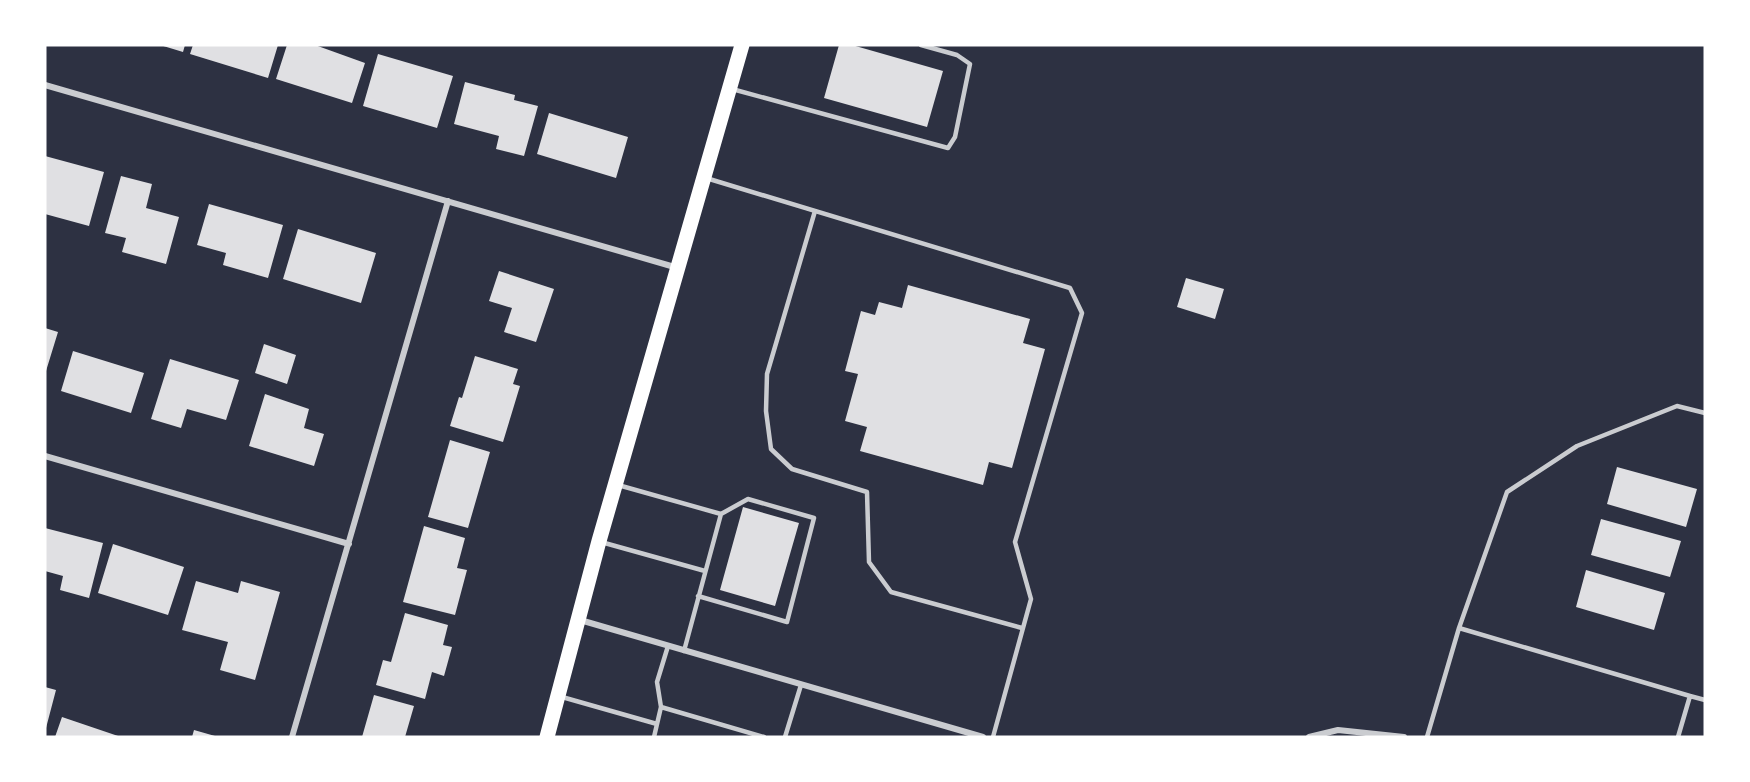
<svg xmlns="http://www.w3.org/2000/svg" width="1750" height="782" font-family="Barlow,sans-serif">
<rect width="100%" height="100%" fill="#2d3142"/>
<path fill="#e0e0e3" d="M160,45H185L183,52Z
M193,45H278L268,78L190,54Z
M287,45H315L365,63L352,103L276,79Z
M839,45H852L943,71L927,127L824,98Z
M378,54L453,76L437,128L363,106Z
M465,82L515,95L514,100L538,106L524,156L496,149L499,136L454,124Z
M549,113L628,137L616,178L537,154Z
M45,156L104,172L89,226L45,214Z
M121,176L152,184L146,208L179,217L166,264L122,252L126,238L105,233Z
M209,204L283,225L268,278L223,265L226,253L197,245Z
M298,229L376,253L361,303L283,279Z
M499,271L554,289L536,342L504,332L512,308L489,301Z
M1186,278L1224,289L1215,319L1177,307Z
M908,285L1030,319L1023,343L1045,349L1012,468L989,462L983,485L860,451L867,427L845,421L858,374L845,371L861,311L875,315L879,302L902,308Z
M45,328L58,332L46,371H45Z
M264,344L296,355L287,384L255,373Z
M73,351L144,373L131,413L61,391Z
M475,356L518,369L513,384L520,386L503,442L450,426L459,397L462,398Z
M170,359L239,380L226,420L187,409L181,428L151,419Z
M265,394L309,409L304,428L324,434L314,466L249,446Z
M450,440L490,452L468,528L428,517Z
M1617,467L1697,489L1686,527L1607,504Z
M743,507L799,523L775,606L720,590Z
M1601,519L1681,541L1670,577L1591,555Z
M424,526L465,538L457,568L467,570L455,615L403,602Z
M45,528L103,543L89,598L60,590L63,576L45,571Z
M113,544L184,567L168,615L98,593Z
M1586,570L1665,593L1654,630L1576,607Z
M196,581L238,593L241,581L280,592L255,680L220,670L228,642L182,630Z
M405,613L448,625L443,645L452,647L444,676L432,672L425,699L376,685L383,660L391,662Z
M45,687L56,690L46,728L45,727Z
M374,695L414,706L405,737H362Z
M62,717L121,737H55Z
M194,730L215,736V737H192Z"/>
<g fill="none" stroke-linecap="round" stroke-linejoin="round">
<path stroke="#caccd0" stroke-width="4.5" d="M732,89L948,148L955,137L970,64L957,55L921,45
M706,178L1070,288L1082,313L1015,542L1031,599L993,737
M815,211L767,374L766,411L771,449L792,469L867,492L869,562L891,592L1022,628
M618,485L721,514L684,651
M601,542L705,571
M698,596L787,622L814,518L748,499L721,514
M1459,628L1507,492L1577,446L1677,406L1705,413
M562,697L657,724
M661,707L764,737
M654,737L661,707L657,682L668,646
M785,737L801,685
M1427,737L1459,628L1690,696
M1678,737L1690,696L1705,700"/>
<path stroke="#caccd0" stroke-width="6" d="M45,85L678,268
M45,456L349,544
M580,620L983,737
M292,737L448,201
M1309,737L1338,730L1404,737"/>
<path stroke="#fff" stroke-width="15" d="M547,737L599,541L742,45"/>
</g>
<rect width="1750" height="782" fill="none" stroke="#ffffff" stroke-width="93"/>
</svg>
